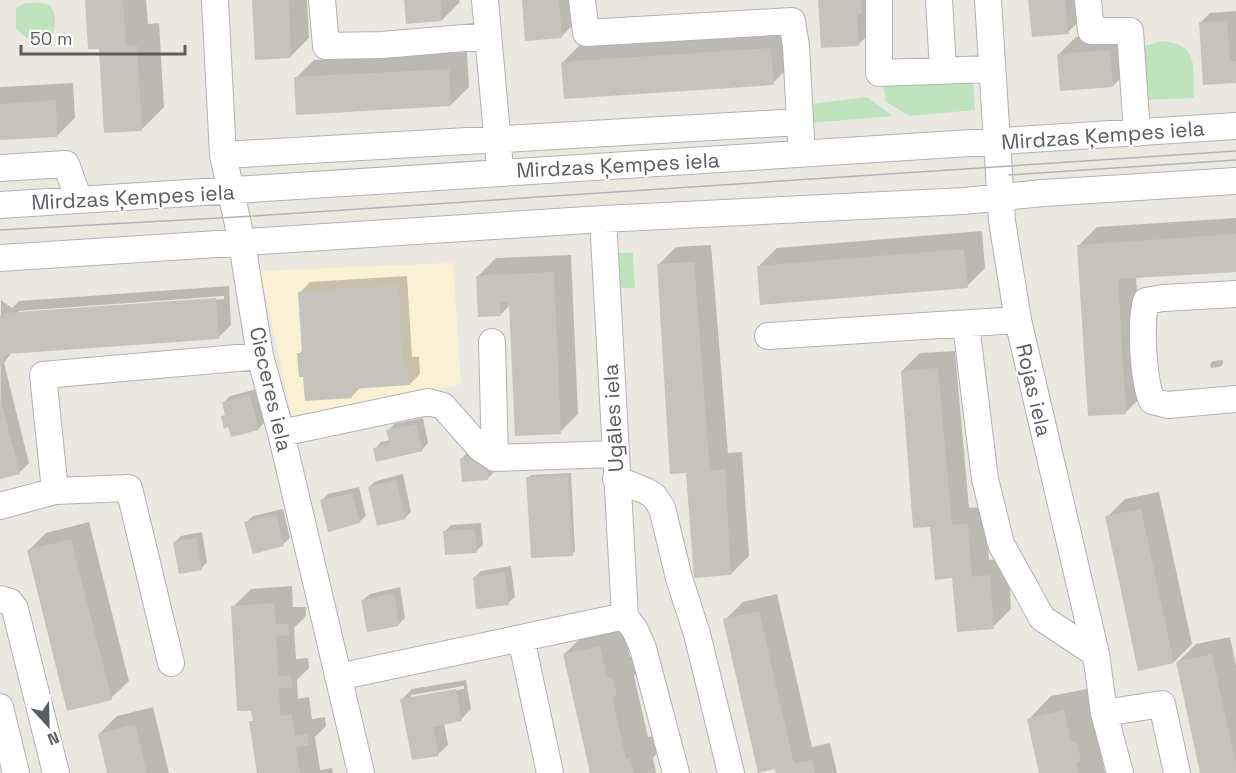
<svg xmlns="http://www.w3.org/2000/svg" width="1236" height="773" font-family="'Space Grotesk',sans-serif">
<rect width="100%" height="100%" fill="#ebe8e0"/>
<path fill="#fcf0d4" d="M453,263L461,384L293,421L260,271Z"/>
<path fill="#bfe3bc" d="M25,3C31,3 40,2 46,4C58,8 56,28 52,37C37,44 27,40 16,29V8Z
M1162,41C1201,45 1192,67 1194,98L1143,100L1138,58L1145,46Z
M973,79L975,110L910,116L886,102L883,85Z
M867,97L893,116L811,123L810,104Z
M614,253H633L635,288H623L618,285Z"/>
<path fill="#0003" fill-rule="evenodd" d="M86,0H146L148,24L159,23L164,107L142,129L100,47Z
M253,0H307L309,38L291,56Z
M406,0H459L460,2L442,20Z
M523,0H578L579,19L561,37Z
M820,0H880L881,22L858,45Z
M1030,0H1085L1086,14L1068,32Z
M1236,11V81L1200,23L1210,13Z
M789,31L791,65L773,83L563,62L581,44Z
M1128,33L1131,68L1113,86L1058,55L1076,37Z
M467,52L469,87L451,105L296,78L314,60Z
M73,83L75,118L57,136L0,139V87Z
M1236,218V270L1136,277L1144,394L1126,412L1079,245L1097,227Z
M982,231L985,268L967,286L759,266L777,248Z
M711,245L728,453L742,452L749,556L731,574L688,471L658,265L676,247Z
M571,255L578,414L560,432L511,304L500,315L478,276L496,258Z
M407,276L412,357H419L420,374L410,384L361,387L352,396L305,375L299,354L303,349L300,292L310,282Z
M229,286L231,325L218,338L11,353L4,363L29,463L19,473L0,478L1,300L12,308L19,301ZM224,296V299L18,314V311Z
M955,351L969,508L985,507L989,560L1008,558L1011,609L993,627L954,577L931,525L902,371L920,353Z
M1223,360V364L1220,367L1211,368L1210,364L1213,361Z
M257,389L265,422L258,429L223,417L226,413L224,402L230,396Z
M423,418L428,443L422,450L375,449L381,442L390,440L388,431L394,424Z
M492,450L494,472L487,479L462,458L468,452Z
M571,473L575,551L572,554L528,478L531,475Z
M403,474L411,512L405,518L369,487L376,481Z
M359,487L366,516L359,522L322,500L328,494Z
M1159,492L1192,644L1174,662L1107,517L1125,499Z
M283,509L290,538L283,544L246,522L253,516Z
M89,522L129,681L111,698L28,551L46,533Z
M481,523L483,545L476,551L444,532L451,525Z
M202,532L207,562L201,569L175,542L181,536Z
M511,566L515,597L508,603L474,578L481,571Z
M292,586L293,607H306V616L294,628L296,659L308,658L309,668L297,680L298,699L309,697L312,719L325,717L326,726L315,737L320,770L332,768L333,773H258L251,722L254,719L233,607L251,589Z
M400,587L405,618L399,624L369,630L363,600L370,594Z
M777,594L812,747L830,743L837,773H778L725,620L743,602Z
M622,624L630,657L635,655L639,672L634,676L648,737L653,736L657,753L653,758L656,773H591L564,654L587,632Z
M1230,637L1236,666V773H1202L1178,662L1196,644Z
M466,680L471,709L461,719L444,723L448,745L438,754L402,699L412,689ZM464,686V689L411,698V695Z
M1087,689L1105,773H1041L1029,719L1051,696Z
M153,707L169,773H109L99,734L117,716Z"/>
<path fill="#c6c3bd" d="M85,0H123L126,46L137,45L142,131L104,133L99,49H88Z
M252,0H289L291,58L255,60Z
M404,0H441L442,21L406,24Z
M522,0H559L562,38L525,41Z
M818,0H861L862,14H857L859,46L821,48Z
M1028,0H1065L1069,34L1032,37Z
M1227,21L1230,61H1236V83L1203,85L1199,22Z
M771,48L774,85L564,99L561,62Z
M1110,50L1113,87L1060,91L1057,54Z
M449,69L451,106L296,115L294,77Z
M56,100L57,137L0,140V104Z
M1236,234V272L1118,279L1126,414L1088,416L1077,245Z
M964,249L968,288L760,305L757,266Z
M694,262L710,471L725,469L731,575L694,578L686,473L670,474L657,264Z
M554,272L561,434L515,436L509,302H500L501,316L478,317L476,276Z
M398,285L403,366H409L410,385L352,389V398L305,401L303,377H299L297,353H302L298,292Z
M216,298L219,339L7,354L0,366V316L5,319L4,313Z
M938,368L952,525L968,524L972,577L990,575L994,629L957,632L952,578L935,580L930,527L913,528L901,371Z
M250,395L259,430L231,437L228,427L224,429L221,416L225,415L222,402Z
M0,398L20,474L0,479Z
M416,424L423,451L376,462L373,448L390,445L386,430Z
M486,455L488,480L462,482L460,458Z
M568,475L573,556L531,558L526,477Z
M396,480L406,519L377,526L368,487Z
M352,493L360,523L328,532L320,500Z
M1141,509L1174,663L1138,671L1105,516Z
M276,515L284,546L253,554L244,522Z
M475,529L477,553L445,555L443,531Z
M196,538L202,570L179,574L173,542Z
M71,539L112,700L67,711L27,550Z
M505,572L509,605L476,609L473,577Z
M394,593L399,626L367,632L361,600Z
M274,603L276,624H288L289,635L276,636L278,676L291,675L292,687L279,688L280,716L292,714L295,736L307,734L309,745L296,747L300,773H257L249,721H253L251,711H237L231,606Z
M759,611L794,764L812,760L815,773H776L775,769L758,773L723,619Z
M600,646L607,678L612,677L617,696L612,697L626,759L630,758L634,773H590L563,654Z
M1212,654L1236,765V773H1200L1176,662Z
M456,689L462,721L433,727L439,756L412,760L400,699Z
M1064,710L1071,742L1076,741L1081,761L1076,762L1078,773H1039L1027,719Z
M135,724L147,773H107L98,734Z"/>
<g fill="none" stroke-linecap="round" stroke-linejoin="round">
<g stroke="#aeb2b6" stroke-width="28">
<path id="minor" d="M215,0L223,155L242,243L260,356L281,433L361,773
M322,0L326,46L382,45L488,36
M485,0L499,157
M582,0L586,33L792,21L796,46L801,139
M879,0V73L991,69
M939,0L943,70
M988,0L1002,221L1018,320L1096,654L1104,713L1120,773
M1088,0L1091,31H1130L1137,133
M223,155L800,122
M0,168L66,164L79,200
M0,205L1236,126
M603,219L625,616L635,630L643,648L676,773
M0,258L603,219L964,201L1043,193L1236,181
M1236,294L1163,298L1146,301C1140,324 1143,379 1152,401L1168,405L1236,399
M966,325L985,479L1001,544L1042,618L1096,654
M768,336L1018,320
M492,342L495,458L616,454
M281,433L428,402L443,406L480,448L495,458
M616,479L646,491L654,496L662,508L679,578L697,634L731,773
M55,491L129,488L171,663
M0,506L55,491L43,375L260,356
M0,599L10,602L15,609L56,773
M521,638L550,773
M338,677L625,616
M0,707L16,773
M1104,713L1162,704L1177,773"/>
</g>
<use href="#minor" stroke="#fff" stroke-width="26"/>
<path stroke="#b1b2b2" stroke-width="1.5" d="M1009,175L1236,160
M0,230L237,217L1236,151"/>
</g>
<g text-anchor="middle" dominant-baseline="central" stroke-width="4.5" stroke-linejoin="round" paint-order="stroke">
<g font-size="21" fill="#595d61" stroke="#fff">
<text transform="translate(1103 135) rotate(-4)">Mirdzas Ķempes iela</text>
<text transform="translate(618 165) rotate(-3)">Mirdzas Ķempes iela</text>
<text transform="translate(133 197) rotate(-3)">Mirdzas Ķempes iela</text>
<text transform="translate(271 389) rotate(77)">Cieceres iela</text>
<text transform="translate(1034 390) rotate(77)">Rojas iela</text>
<text transform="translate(613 418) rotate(-93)">Ugāles iela</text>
</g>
</g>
<g transform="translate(48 725) rotate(158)" stroke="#ffffff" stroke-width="4.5" paint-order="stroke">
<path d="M0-4.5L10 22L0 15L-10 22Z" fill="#595d61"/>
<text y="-9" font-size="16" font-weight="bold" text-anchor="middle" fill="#595d61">N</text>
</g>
<path d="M21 45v9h164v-9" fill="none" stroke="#595d61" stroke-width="3"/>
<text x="30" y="45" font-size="18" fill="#595d61" stroke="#ffffff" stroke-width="4.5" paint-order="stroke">50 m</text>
</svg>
